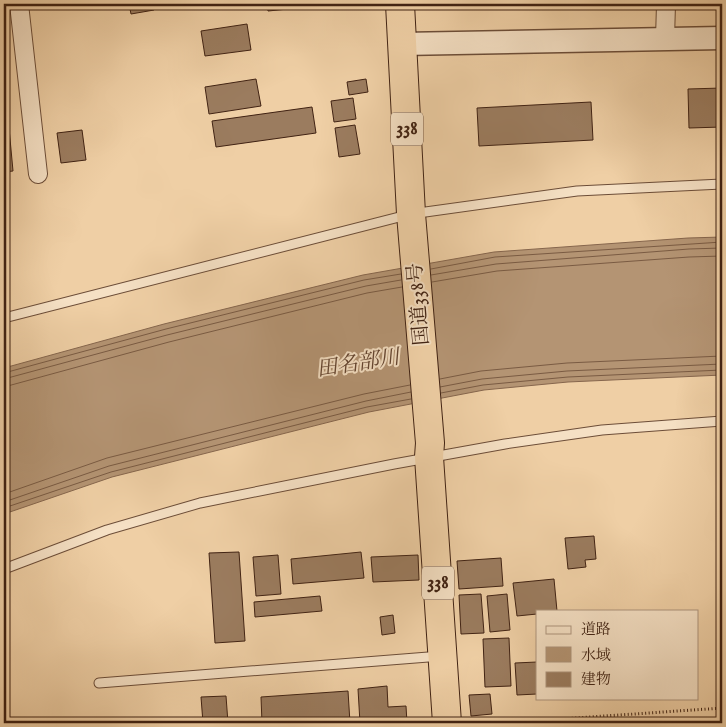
<svg xmlns="http://www.w3.org/2000/svg" width="726" height="727" font-family="'IM FELL English','Noto Serif JP',serif">
<rect width="100%" height="100%" fill="#efcfa5"/>
<filter id="stains"><feTurbulence type="fractalNoise" baseFrequency=".004" numOctaves="4"/><feColorMatrix values="0 0 0 0 .2 0 0 0 0 .09 0 0 0 0 .02 0 0 0 .5 -.17"/></filter>
<radialGradient id="worn" r=".72"><stop offset=".6" stop-color="#630" stop-opacity="0"/><stop offset="1" stop-color="#630" stop-opacity=".3"/></radialGradient>
<path fill="#b49473" stroke="#86664d" d="M722,237V375L568,382L484,390L369,412L112,477L4,514V368L164,324L363,275L494,252L688,238Z"/>
<g fill="none" stroke-linecap="round" stroke-linejoin="round">
<path stroke="#7a5b43" stroke-width="1" d="M431,269L495,257L722,242
M431,275L496,264L689,249L722,248
M432,282L497,271L689,257L722,256
M4,373L166,329L364,280L401,274
M4,379L167,335L366,286L401,280
M440,379L481,371L567,363L722,356
M4,387L169,342L367,293L402,287
M440,387L482,379L567,371L722,364
M441,393L483,385L568,377L722,370
M4,494L107,458L364,394L410,385
M4,502L109,466L366,401L411,392
M4,508L111,472L367,407L411,399"/>
</g>
<path fill="#9b7c5f" stroke="#402213" d="M129,4H152L154,10L131,14Z
M267,4H297L298,8L268,11Z
M247,24L251,50L205,56L201,31Z
M4,26H6L9,42L4,43Z
M256,79L261,106L209,114L205,87Z
M366,79L368,92L349,95L347,82Z
M722,88V127L689,128L688,89Z
M353,98L356,119L334,122L331,101Z
M591,102L593,140L479,146L477,108Z
M312,107L316,133L216,147L212,121Z
M355,125L360,154L339,157L335,128Z
M9,128L13,171L4,172V129Z
M82,130L86,160L61,163L57,133Z
M594,536L596,559L585,560L586,567L568,569L565,538Z
M239,552L245,641L215,643L209,553Z
M361,552L364,578L293,584L291,559Z
M278,555L281,594L256,596L253,557Z
M418,555L419,580L373,582L371,557Z
M501,558L503,586L459,589L457,561Z
M554,579L557,611H537V614L517,616L513,583Z
M481,594L484,633L461,634L459,595Z
M507,594L510,630L490,632L487,596Z
M320,596L322,611L255,617L254,602Z
M393,615L395,633L382,635L380,617Z
M509,638L511,686L485,687L483,639Z
M537,662V694L517,695L515,663Z
M387,686L388,707L406,706L407,723H360L358,689Z
M348,691L350,723H262L261,697Z
M490,694L492,714L471,716L469,695Z
M226,696L228,723H203L201,697Z"/>
<g fill="none" stroke-linecap="round" stroke-linejoin="round">
<g stroke="#6c4d38" stroke-width="11">
<path id="service" d="M4,318L411,214L577,191L722,184
M4,569L107,530L200,503L394,464L505,444L602,430L722,421
M99,683L441,656"/>
</g>
<g stroke="#6c4d38" stroke-width="20">
<path id="minor" d="M19,4L38,174
M665,39L666,4"/>
</g>
<g stroke="#6c4d38" stroke-width="25">
<path id="tertiary" d="M402,44L722,38"/>
</g>
<g stroke="#402213" stroke-width="30">
<path id="trunk" d="M400,4L411,214L430,443L429,457L447,723"/>
</g>
<path stroke="#402213" stroke-width="3" stroke-dasharray="1 2.5" stroke-linecap="butt" d="M502,723L722,708"/>
<use href="#service" stroke="#f5e0c4" stroke-width="9"/>
<use href="#minor" stroke="#f5e0c4" stroke-width="18"/>
<use href="#tertiary" stroke="#f5e0c4" stroke-width="22"/>
<use href="#trunk" stroke="#efcfa5" stroke-width="28"/>
</g>
<g text-anchor="middle" dominant-baseline="central" stroke-width="4" stroke-linejoin="round" paint-order="stroke">
<g fill="#f5e0c4" stroke="#765b48" stroke-width="1">
<rect x="391" y="112.5" width="32" height="33" rx="4"/>
<rect x="422" y="566.5" width="32" height="33" rx="4"/>
</g>
<g font-size="19" font-weight="bold" fill="#402213">
<text x="407" y="129">338</text>
<text x="438" y="583">338</text>
</g>
<g font-size="20" fill="#402213" stroke="#f5e0c4">
<text transform="translate(419 304) rotate(-95)">国道338号</text>
</g>
<g font-size="21" font-style="italic" fill="#634430" stroke="#f5e0c4">
<text transform="translate(358 364) rotate(-9)">田名部川</text>
</g>
</g>
<rect width="726" height="727" fill="none" stroke="#efcfa5" stroke-width="20"/>
<rect x="5" y="5" width="716" height="717" fill="none" stroke="#402213" stroke-width="2.5"/>
<rect x="10" y="10" width="706" height="707" fill="none" stroke="#402213"/>
<rect x="536" y="610" width="162" height="90" fill="#f5e0c4" stroke="#ad947d"/>
<rect x="546" y="626" width="25" height="8" fill="#f5e0c4" stroke="#ad947d"/>
<text x="581" y="634" font-size="15" fill="#402213">道路</text>
<rect x="546" y="647" width="25" height="15" fill="#b49473" stroke="#ad947d"/>
<text x="581" y="660" font-size="15" fill="#402213">水域</text>
<rect x="546" y="672" width="25" height="15" fill="#9b7c5f" stroke="#ad947d"/>
<text x="581" y="684" font-size="15" fill="#402213">建物</text>
<rect width="100%" height="100%" filter="url(#stains)"/>
<rect width="100%" height="100%" fill="url(#worn)"/>
</svg>
